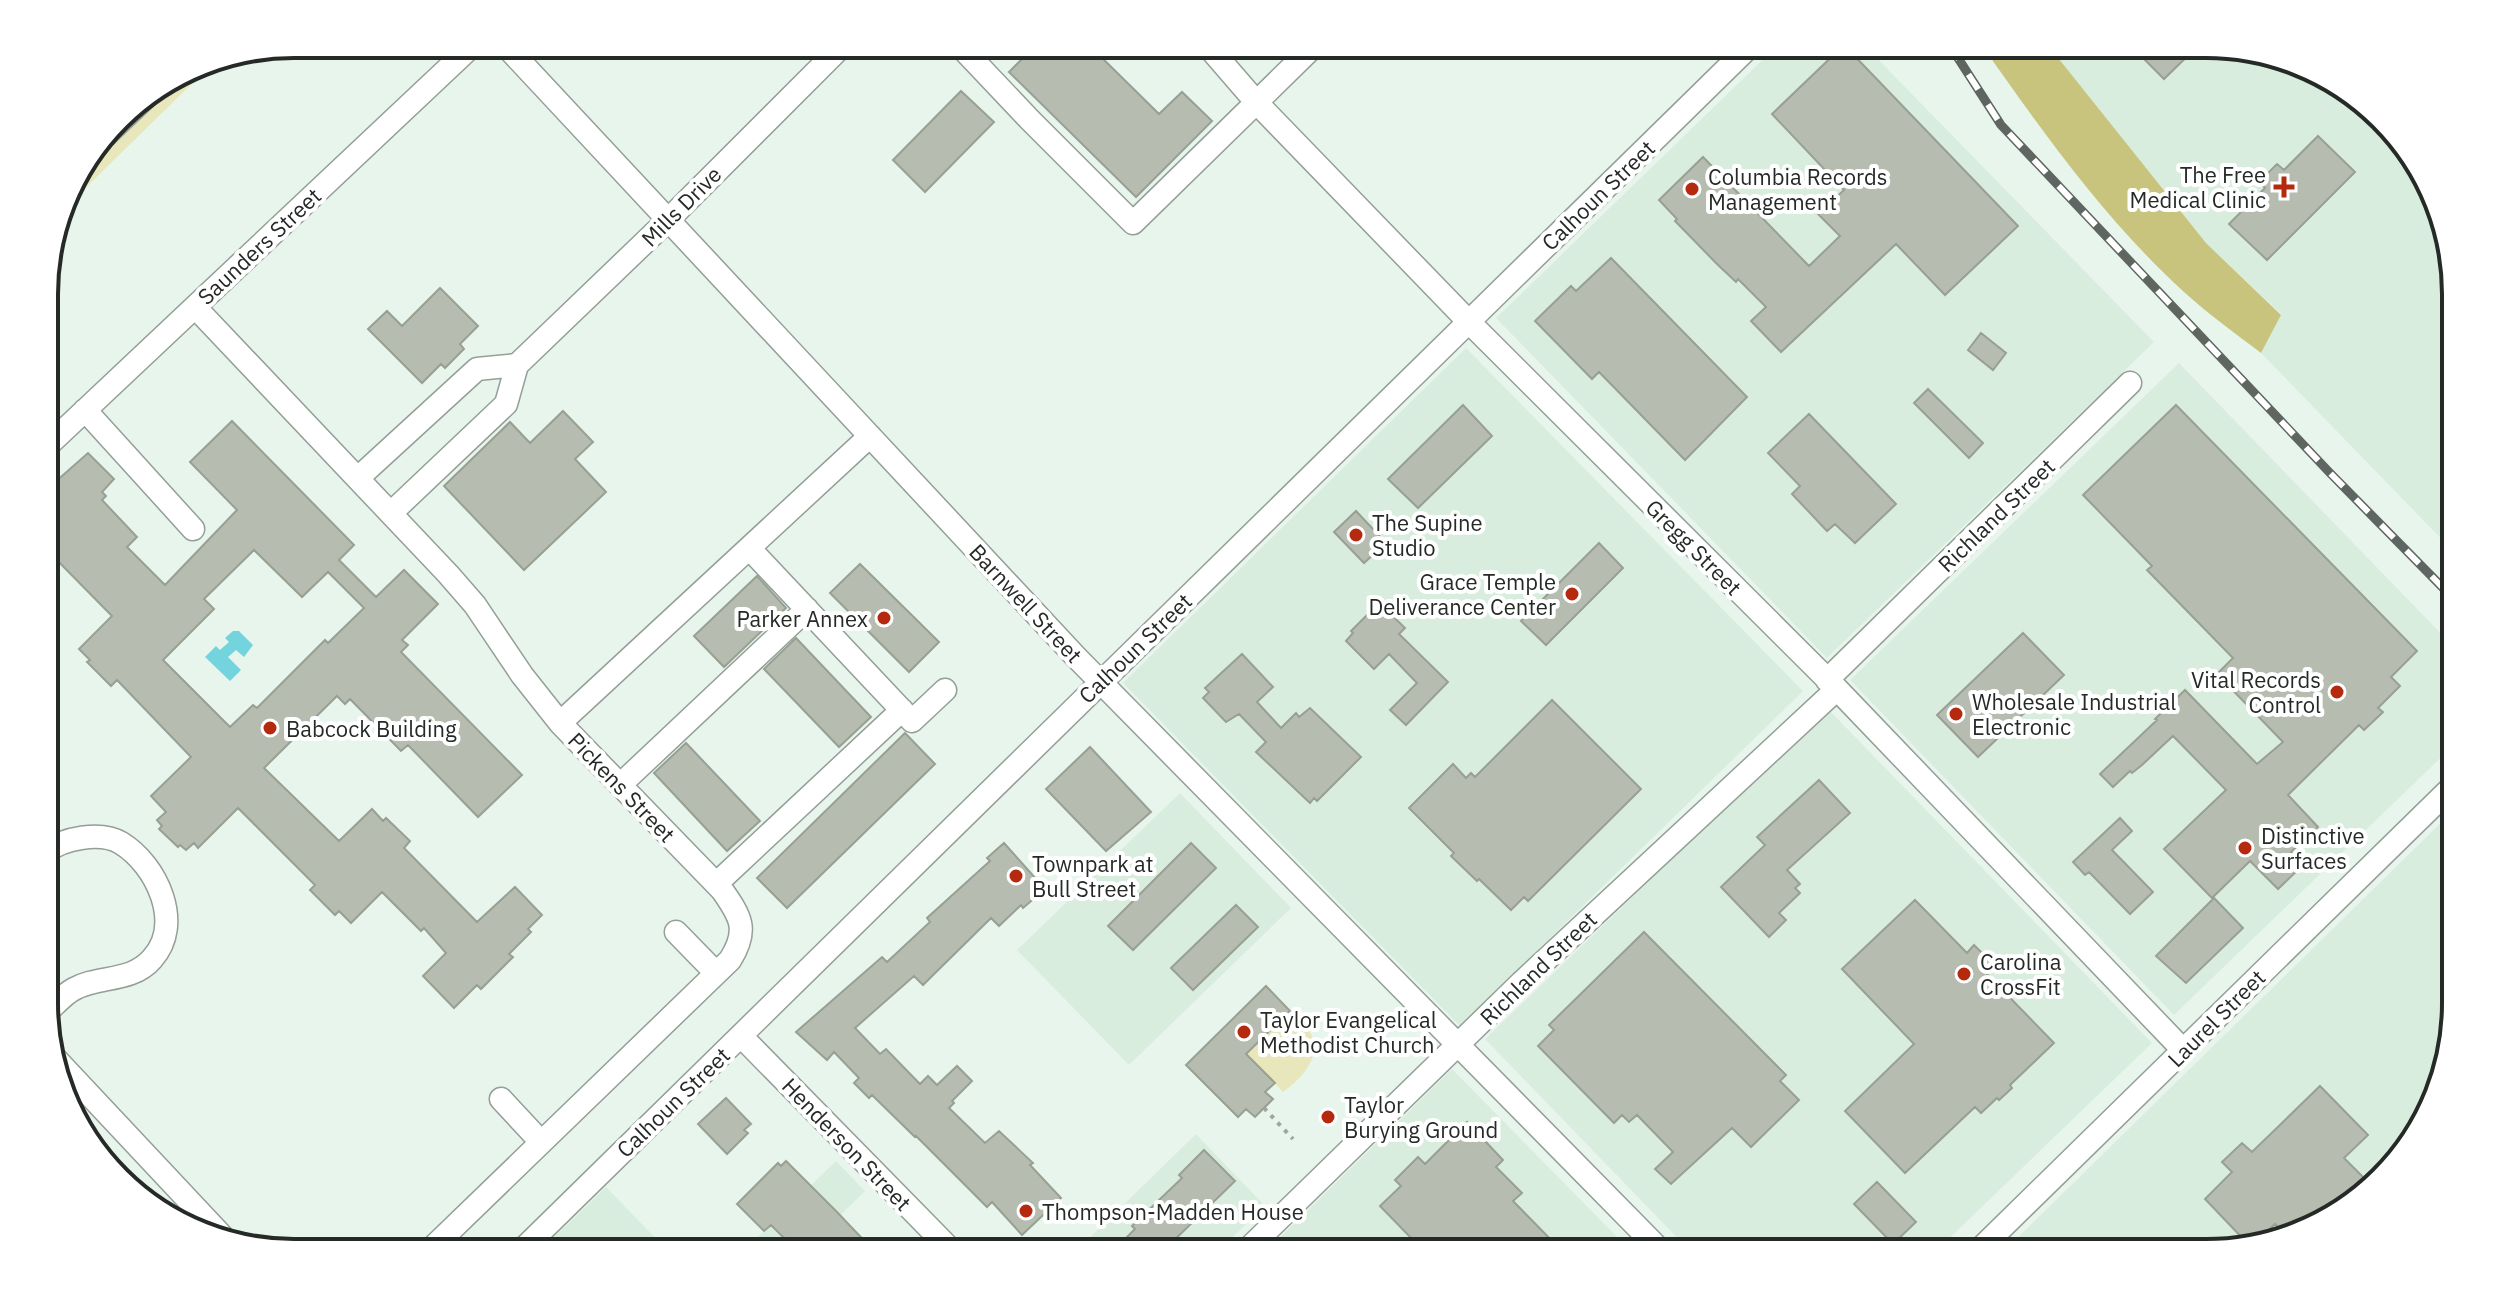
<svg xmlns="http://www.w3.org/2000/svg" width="2500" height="1297" font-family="'IBM Plex Sans',sans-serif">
<rect width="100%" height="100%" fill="#e8f5ec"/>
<path fill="#d9eddf" d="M1779,44H1863L2154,342L1827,658L1496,318Z
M2047,44H2206L2317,70L2414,155L2454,262L2455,553L2261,353L2281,314L2206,243Z
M1466,348L1803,691L1460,1026L1123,683Z
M2179,363L2455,648V744L2174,1015L1850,680Z
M1828,709L2152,1043L1934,1253H1692L1485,1039Z
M1180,793L1291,908L1129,1065L1017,950Z
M2455,809L2456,1003L2430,1114L2344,1211L2222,1252L2002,1253Z
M1452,1069L1633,1253H1264Z
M73,1107L178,1223L86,1142Z
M1196,1134L1265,1206L1216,1253H1074Z
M836,1161L865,1191L802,1253H741Z
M606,1187L670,1253H538Z"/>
<path fill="#e8e7bb" d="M216,60L63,210L70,183L129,106L199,63Z
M1290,1011C1296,1017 1305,1023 1309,1030C1324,1056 1302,1078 1283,1092L1246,1054Z"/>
<path fill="#c8c47e" d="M1981,44H2047L2206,243L2281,315L2261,353C2235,333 2208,314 2184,292C2105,220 2042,131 1981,44Z"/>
<path fill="#74d4de" d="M233,631H239L253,645L244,657L236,650L228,657L241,670L230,681L205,657L216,646L220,650L229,642L225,638Z"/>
<path fill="#b6bcb0" stroke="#989f93" stroke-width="2" fill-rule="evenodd" d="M1037,44H1088L1159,114L1182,92L1212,121L1136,197L1009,72Z
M2159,44H2200L2164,79L2144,59Z
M1844,45L2018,226L1945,295L1896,244L1781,352L1751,321L1766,307L1738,279L1736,282L1717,264L1675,221L1677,219L1659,200L1703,157L1809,266L1840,236L1818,214L1844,190L1772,114Z
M164,84L169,91L111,146L104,139L129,106Z
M961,91L994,122L925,192L893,160Z
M2318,136L2355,172L2267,260L2229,224L2265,188L2259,182L2277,164L2284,170Z
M1611,258L1747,397L1685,460L1599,372L1592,379L1535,321L1571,286L1576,291Z
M440,288L478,326L460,344L464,349L445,368L441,364L422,383L368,329L387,311L402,326Z
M1981,333L2006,353L1993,370L1968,350Z
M1928,389L1983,443L1969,458L1914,403Z
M1463,405L1492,436L1418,508L1388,479Z
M2176,405L2417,651L2391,677L2400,686L2378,708L2383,712L2364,730L2359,725L2288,795L2318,827L2291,852L2303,865L2278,889L2250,861L2212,898L2164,849L2226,790L2173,736L2142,765L2132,773L2130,771L2113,787L2100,774L2157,720L2155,719L2185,690L2257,764L2283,742L2217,674L2233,658L2147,570L2152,566L2083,495Z
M563,411L593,442L575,459L606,492L524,570L444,486L510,422L530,443Z
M1809,414L1896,504L1855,543L1835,524L1827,531L1792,494L1800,486L1768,453Z
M232,421L354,545L339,560L376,597L404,570L438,604L402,640L408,645L401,652L522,775L478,817L408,745L401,751L350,699L345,704L337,696L264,768L339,841L372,809L383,821L386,818L410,841L404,848L477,922L515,887L542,915L528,929L531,932L509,954L513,957L481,989L477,985L454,1008L423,976L446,953L424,928L421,931L382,892L351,923L339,911L335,915L310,890L315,885L238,808L198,848L194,843L186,850L180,845L178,847L159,829L162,826L157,820L166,812L151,796L191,757L117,680L111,686L87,662L90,660L79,649L112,616L45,548V491L88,453L114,479L102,492L106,496L102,500L137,537L127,547L165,585L237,510L190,462ZM254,550L302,597L328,572L364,608L328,643L325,640L257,708L253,705L230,727L163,660L214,609L204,599Z
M1356,511L1386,543L1364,563L1334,532Z
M1599,543L1623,568L1546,645L1521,621Z
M860,564L939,642L909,672L830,593Z
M757,576L786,608L724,667L694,636Z
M1379,603L1405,628L1399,634L1448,682L1406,725L1390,710L1417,683L1389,654L1374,669L1346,641L1353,633L1351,631Z
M2023,633L2064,675L1978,757L1937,715Z
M796,638L871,717L839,747L764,669Z
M1242,654L1273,687L1257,702L1281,728L1296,713L1299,717L1310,708L1361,757L1317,801L1314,798L1310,803L1256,752L1266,742L1239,714L1226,722L1203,698L1209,692L1205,688Z
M1552,700L1641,789L1528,901L1524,897L1511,910L1479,879L1477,881L1451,856L1454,853L1409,808L1453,764L1466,778L1471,773L1475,777Z
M905,733L935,764L787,908L757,878Z
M686,743L760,821L727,851L654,773Z
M1090,747L1151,812L1106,851L1046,789Z
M1819,780L1850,813L1787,870L1800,884L1795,888L1800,893L1779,913L1786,920L1769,937L1721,887L1765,845L1757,837Z
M2120,818L2132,831L2112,850L2153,892L2130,914L2089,872L2085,875L2073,862Z
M1004,843L1045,889L1023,908L1021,905L999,926L991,918L923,985L914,976L855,1028L880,1054L886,1049L920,1084L928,1076L937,1085L957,1066L972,1081L952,1101L954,1103L949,1108L985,1143L999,1131L1033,1163L1030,1165L1061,1198L1022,1235L992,1202L987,1207L916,1136L915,1137L872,1095L869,1098L854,1083L859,1078L834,1052L827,1060L796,1032L882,957L887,962L930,922L927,918L990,861L987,858Z
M1191,843L1216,868L1133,950L1108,926Z
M2214,898L2243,928L2186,983L2156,956Z
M1915,900L1967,953L1974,945L1994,965L1986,973L2054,1043L2010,1085L2012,1088L1999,1100L1997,1098L1981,1113L1975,1107L1905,1173L1845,1111L1914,1044L1842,969Z
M1236,905L1258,927L1193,990L1171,968Z
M1644,932L1786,1075L1780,1081L1799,1100L1751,1147L1732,1128L1671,1184L1655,1169L1673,1152L1637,1115L1629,1122L1622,1115L1614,1123L1538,1046L1554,1030L1549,1025Z
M1266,986L1290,1011L1246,1054L1275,1083L1265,1092L1273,1099L1255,1117L1246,1109L1238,1117L1186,1065Z
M2320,1086L2368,1135L2344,1158L2369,1183L2344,1211L2283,1232L2275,1224L2258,1240L2248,1244L2205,1199L2232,1172L2222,1162L2242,1143L2252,1152Z
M726,1098L751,1124L744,1130L748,1133L727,1154L698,1124Z
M1467,1122L1503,1160L1496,1167L1522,1193L1513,1201L1564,1253H1404L1415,1242L1380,1206L1401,1186L1395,1180L1418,1157L1425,1164Z
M1204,1150L1235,1181L1161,1253H1111L1135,1229L1132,1226L1182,1178L1179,1175Z
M786,1161L836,1211L876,1253H799L771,1225L764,1231L737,1204L778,1163L781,1166Z
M1877,1182L1916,1222L1893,1244L1854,1204Z"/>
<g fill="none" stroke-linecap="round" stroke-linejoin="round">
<g stroke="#939f97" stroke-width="25">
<path id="minor" d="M504,44L1077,658L1663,1253
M958,44L1030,120L1133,223L1316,44
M1206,44L1257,103L1469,322L1837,689L2183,1050
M195,307L448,574L475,605L522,675L560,723L722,890C741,917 749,930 730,960L427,1253
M85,410L193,529
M45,448L474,44
M358,478L477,369L517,365
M391,513L506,404L517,365L669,219L844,44
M749,548L912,721L945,690
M1827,680L2130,383
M560,723L870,436
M620,785L807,609
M46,852C63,838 101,831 121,843C157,865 184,924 152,959C131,983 99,975 74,989C64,994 55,1005 46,1013
M716,884L902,710
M676,932L716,973
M741,1036L954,1253
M55,1058L222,1236
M501,1099L541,1142
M519,1253L1752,44
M1244,1253L1522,982L1837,689
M1976,1253L2455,784"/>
</g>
<path stroke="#9ca69f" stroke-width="4" stroke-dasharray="4 6" stroke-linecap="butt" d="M1264,1108L1293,1139"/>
<use href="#minor" stroke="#fff" stroke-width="22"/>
<g stroke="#5f6662" stroke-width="9">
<path id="rail" d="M1949,44L2001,125L2330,473L2455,600"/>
</g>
<use href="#rail" stroke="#fff" stroke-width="6" stroke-dasharray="18" stroke-linecap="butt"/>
</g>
<g fill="#b5290f" stroke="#fff" stroke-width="3">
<path d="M2280 175h8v8h8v8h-8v8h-8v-8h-8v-8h8z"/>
<circle cx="1692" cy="189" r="8"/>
<circle cx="1356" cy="535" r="8"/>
<circle cx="1572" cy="594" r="8"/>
<circle cx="884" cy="618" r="8"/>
<circle cx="2337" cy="692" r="8"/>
<circle cx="1956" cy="714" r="8"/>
<circle cx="270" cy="728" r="8"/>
<circle cx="2245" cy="848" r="8"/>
<circle cx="1016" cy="876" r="8"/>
<circle cx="1964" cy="974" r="8"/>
<circle cx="1244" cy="1032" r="8"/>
<circle cx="1328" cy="1117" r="8"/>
<circle cx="1026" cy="1211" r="8"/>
</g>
<g text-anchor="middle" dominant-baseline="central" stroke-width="8" stroke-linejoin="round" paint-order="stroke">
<g font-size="22" fill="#252a27" stroke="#fff" text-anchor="start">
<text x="2266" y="174" text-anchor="end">The Free<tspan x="2266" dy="25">Medical Clinic</tspan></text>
<text x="1708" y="176">Columbia Records<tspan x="1708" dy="25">Management</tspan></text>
<text x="1372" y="522">The Supine<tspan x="1372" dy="25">Studio</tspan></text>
<text x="1556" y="581" text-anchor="end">Grace Temple<tspan x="1556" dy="25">Deliverance Center</tspan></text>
<text x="868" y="618" text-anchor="end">Parker Annex</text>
<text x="2321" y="679" text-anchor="end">Vital Records<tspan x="2321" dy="25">Control</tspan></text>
<text x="1972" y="701">Wholesale Industrial<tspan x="1972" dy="25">Electronic</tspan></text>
<text x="286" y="728">Babcock Building</text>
<text x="2261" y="835">Distinctive<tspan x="2261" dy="25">Surfaces</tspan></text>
<text x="1032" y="863">Townpark at<tspan x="1032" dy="25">Bull Street</tspan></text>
<text x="1980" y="961">Carolina<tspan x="1980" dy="25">CrossFit</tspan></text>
<text x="1260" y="1019">Taylor Evangelical<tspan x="1260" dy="25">Methodist Church</tspan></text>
<text x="1344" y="1104">Taylor<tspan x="1344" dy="25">Burying Ground</tspan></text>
<text x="1042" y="1211">Thompson-Madden House</text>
</g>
<g font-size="22" fill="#252a27" stroke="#fff">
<text transform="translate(1598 195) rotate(-44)">Calhoun Street</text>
<text transform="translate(681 206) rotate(-45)">Mills Drive</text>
<text transform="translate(259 246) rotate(-43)">Saunders Street</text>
<text transform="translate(1996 515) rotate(-44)">Richland Street</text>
<text transform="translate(1694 547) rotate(45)">Gregg Street</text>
<text transform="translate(1026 603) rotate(47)">Barnwell Street</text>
<text transform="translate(1135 648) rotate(-44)">Calhoun Street</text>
<text transform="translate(622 787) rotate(46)">Pickens Street</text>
<text transform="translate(1538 968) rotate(-44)">Richland Street</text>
<text transform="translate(2216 1018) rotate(-45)">Laurel Street</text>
<text transform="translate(673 1102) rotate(-44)">Calhoun Street</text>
<text transform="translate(847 1144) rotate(46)">Henderson Street</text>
</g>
</g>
<path d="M0 0H2500V1297H0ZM294 58H2206A236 236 0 0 1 2442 294V1003A236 236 0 0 1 2206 1239H294A236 236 0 0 1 58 1003V294A236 236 0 0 1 294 58Z" fill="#fff" fill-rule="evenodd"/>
<path fill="none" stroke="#252a27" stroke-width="4" d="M294 58H2206A236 236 0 0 1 2442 294V1003A236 236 0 0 1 2206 1239H294A236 236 0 0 1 58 1003V294A236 236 0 0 1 294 58Z"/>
</svg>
